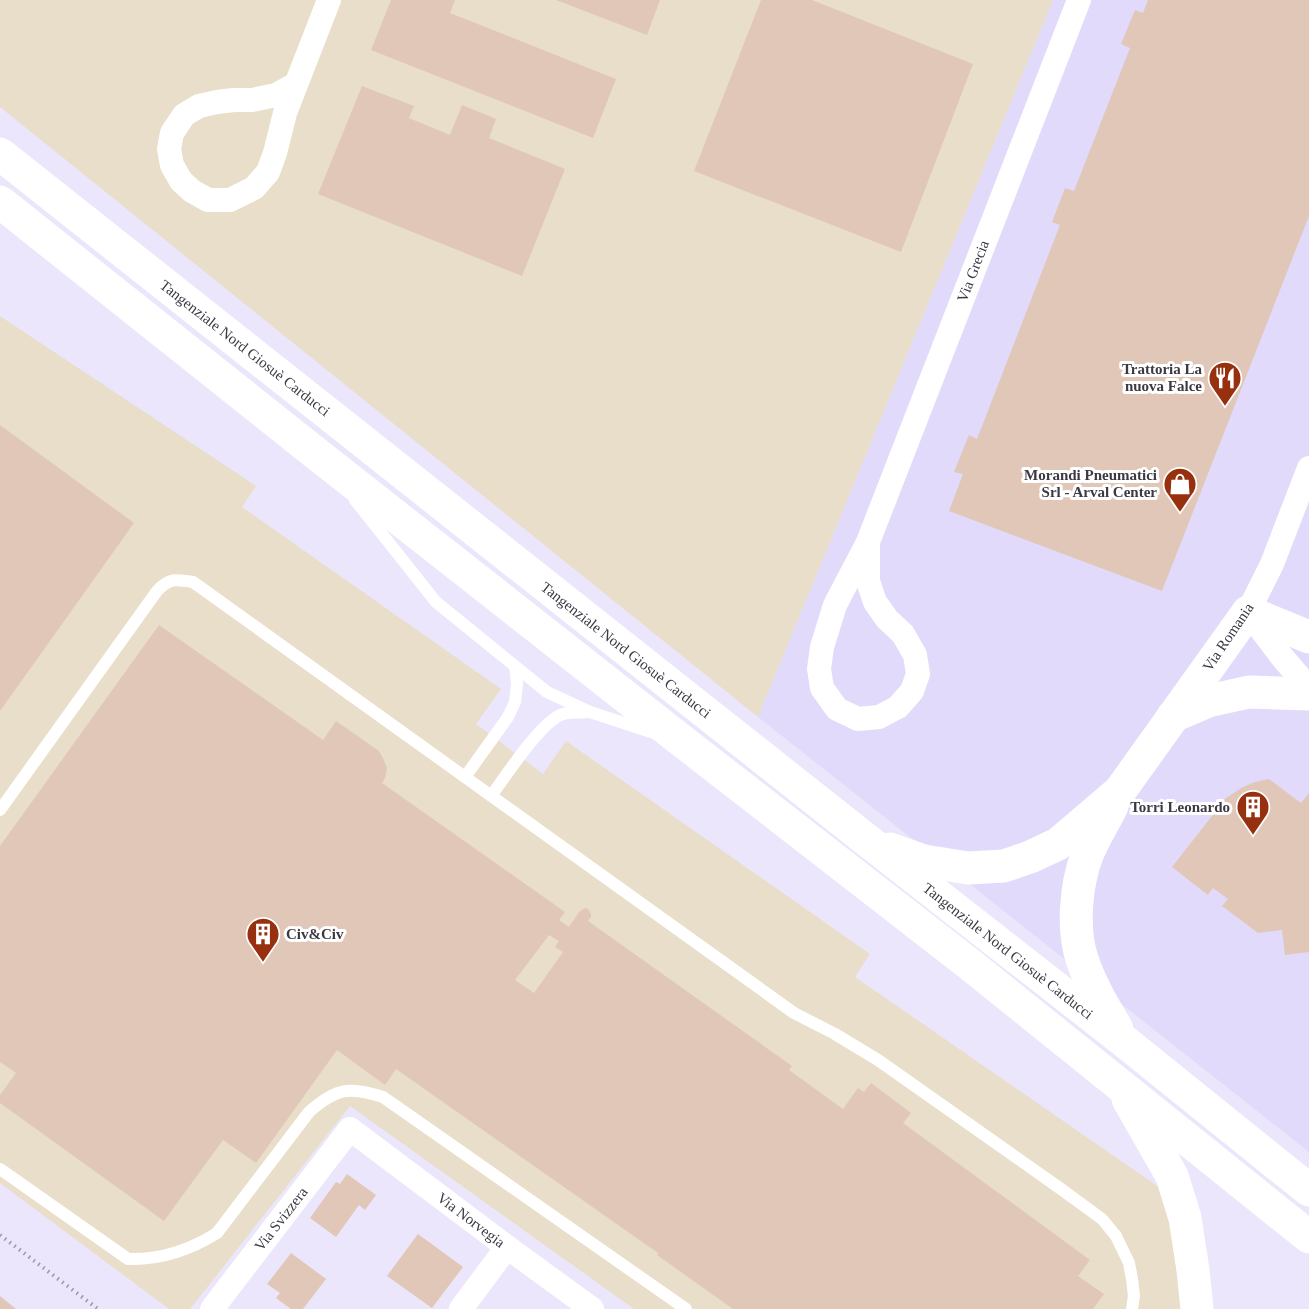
<svg xmlns="http://www.w3.org/2000/svg" width="1309" height="1309" font-family="'Times New Roman',serif">
<rect width="100%" height="100%" fill="#ebe6fb"/>
<path fill="#e2dafb" d="M1053,0H1309V1152L758,717Z"/>
<path fill="#e9deca" d="M0,0H1053L758,717L0,107Z
M0,316L256,486L242,507L501,689L476,724L543,774L566,741L870,954L855,977L1166,1192L1184,1309H634L350,1106L190,1309H169L0,1183Z"/>
<path fill="#e1c7b8" fill-rule="evenodd" d="M391,0H455L450,13L616,79L593,138L371,50Z
M556,0H660L647,35Z
M761,0H812L973,64L901,252L694,171Z
M1148,0H1309V216L1162,591L949,511L963,474L954,472L969,435L977,439L1060,225L1052,222L1065,188L1074,191L1130,48L1121,44L1135,10L1143,13Z
M362,86L414,106L409,118L450,135L462,105L496,119L489,138L565,169L522,276L318,194Z
M0,425L134,523L0,711Z
M159,625L323,740L336,721L379,751L383,758L387,768L385,778L382,783L565,912L559,920L569,927L579,912L585,908L588,909L591,914V917L588,921L792,1066L789,1070L843,1109L858,1088L864,1092L871,1083L911,1113L903,1123L1090,1260L1078,1276L1104,1294L1093,1309H733L657,1255L658,1253L396,1069L385,1085L337,1050L256,1163L223,1140L164,1221L0,1103V1095L16,1073L0,1062V846ZM549,935L559,941L555,947L563,952L534,993L515,980Z
M1269,779L1301,803L1309,793V952L1285,955L1282,930L1258,933L1222,906L1228,899L1213,888L1208,895L1172,867L1226,798L1243,787L1255,782Z
M347,1174L376,1195L365,1210L359,1205L336,1237L310,1218L336,1182L340,1184Z
M418,1234L463,1267L432,1308L387,1276Z
M291,1253L326,1279L303,1309H291L276,1298L280,1293L267,1284Z
M0,1296L16,1309H0Z"/>
<g fill="none" stroke-linecap="round" stroke-linejoin="round">
<path stroke="#9b97a7" stroke-width="4" stroke-dasharray="1.5 4.5" stroke-linecap="butt" d="M0,1235L98,1309"/>
<path stroke="#fff" stroke-width="12" d="M355,500L436,602L547,692L590,712L654,733
M465,777L508,717L515,702L517,684L515,666
M491,796C506,776 541,721 563,714C570,712 579,713 586,712
M0,810L157,591C169,578 175,579 193,582L794,1013L835,1034L878,1060L1061,1189L1102,1219L1116,1236L1129,1263L1132,1279L1134,1296L1132,1309
M0,1169L128,1259C160,1260 190,1250 217,1233L309,1112C336,1088 350,1086 383,1097L686,1309"/>
<path stroke="#fff" stroke-width="24" d="M296,84L276,95L252,100H234L217,102L199,106L184,115L172,133L169,149L172,165L181,181L192,191L208,200H230L254,188L268,172L275,153L285,113L329,0
M1309,468L1272,564L1248,612L1282,657L1309,688
M868,542V581L875,602L887,619L903,634L915,655L918,674L912,691L898,707L879,717L858,719L837,709L822,688L819,669L822,647L835,605L868,542L1079,0
M212,1309L350,1129L507,1247L592,1309
M461,1309L507,1247"/>
<path stroke="#fff" stroke-width="33" d="M1173,716L1208,701L1249,692L1309,694
M1120,791L1248,612L1309,637"/>
<path stroke="#fff" stroke-width="33" d="M0,154L868,841L1124,1041L1309,1190
M0,202L318,455L682,741L968,963L1309,1237
M1112,806C1104,822 1094,838 1087,855C1076,884 1072,929 1082,959C1090,984 1104,1007 1117,1029
M890,849L924,861L968,868L1004,866L1030,857L1058,844L1120,791
M1128,1099L1172,1176L1185,1218L1193,1270L1197,1309"/>
</g>
<defs>
<g id="restaurant-pin" transform="scale(1.725)"><path d="M0 17L-7.5 6A9.5 9.5 0 1 1 7.5 6Z" fill="#97300e" stroke="#fff"/><path d="M-5-6h1v4h1v-4h1v4h1v-4h1v5L-1.5 .5V6h-2V.5L-5-1ZM5-6V6H3V1.5H1.5Q1.5-4 5-6Z" fill="#fff"/></g>
<g id="shop-pin" transform="scale(1.725)"><path d="M0 17L-7.5 6A9.5 9.5 0 1 1 7.5 6Z" fill="#97300e" stroke="#fff"/><path d="M-5-2.5h2.3a2.7 3.5 0 0 1 5.4 0H5L5.5 6h-11ZM-1.5-2.5h3a1.5 2.3 0 0 0-3 0Z" fill="#fff"/></g>
<g id="building-pin" transform="scale(1.725)"><path d="M0 17L-7.5 6A9.5 9.5 0 1 1 7.5 6Z" fill="#97300e" stroke="#fff"/><path d="M-4-6H4V6H1V3H-1V6H-4ZM-2.5-4.3h1.7v1.8h-1.7ZM.8-4.3h1.7v1.8H.8ZM-2.5-1h1.7V.8h-1.7ZM.8-1h1.7V.8H.8Z" fill="#fff"/></g>
</defs>
<g fill-rule="evenodd">
<use href="#restaurant-pin" x="1225" y="378"/>
<use href="#shop-pin" x="1180" y="484"/>
<use href="#building-pin" x="1253" y="807"/>
<use href="#building-pin" x="263" y="934"/>
</g>
<g text-anchor="middle" dominant-baseline="central" stroke-width="6" stroke-linejoin="round" paint-order="stroke">
<g font-size="15" fill="#3c3943" stroke="#fff">
<text transform="translate(973 271) rotate(-69)">Via Grecia</text>
<text transform="translate(245 348) rotate(38)">Tangenziale Nord Giosuè Carducci</text>
<text transform="translate(1228 637) rotate(-56)">Via Romania</text>
<text transform="translate(626 650) rotate(38)">Tangenziale Nord Giosuè Carducci</text>
<text transform="translate(1008 951) rotate(38)">Tangenziale Nord Giosuè Carducci</text>
<text transform="translate(281 1219) rotate(-52)">Via Svizzera</text>
<text transform="translate(471 1220) rotate(37)">Via Norvegia</text>
</g>
<g font-size="15" font-weight="bold" fill="#3c3943" stroke="#fff" text-anchor="end">
<text x="1202" y="369">Trattoria La<tspan x="1202" dy="17">nuova Falce</tspan></text>
<text x="1157" y="475">Morandi Pneumatici<tspan x="1157" dy="17">Srl - Arval Center</tspan></text>
<text x="1230" y="807">Torri Leonardo</text>
<text x="286" y="934" text-anchor="start">Civ&amp;Civ</text>
</g>
</g>
</svg>
